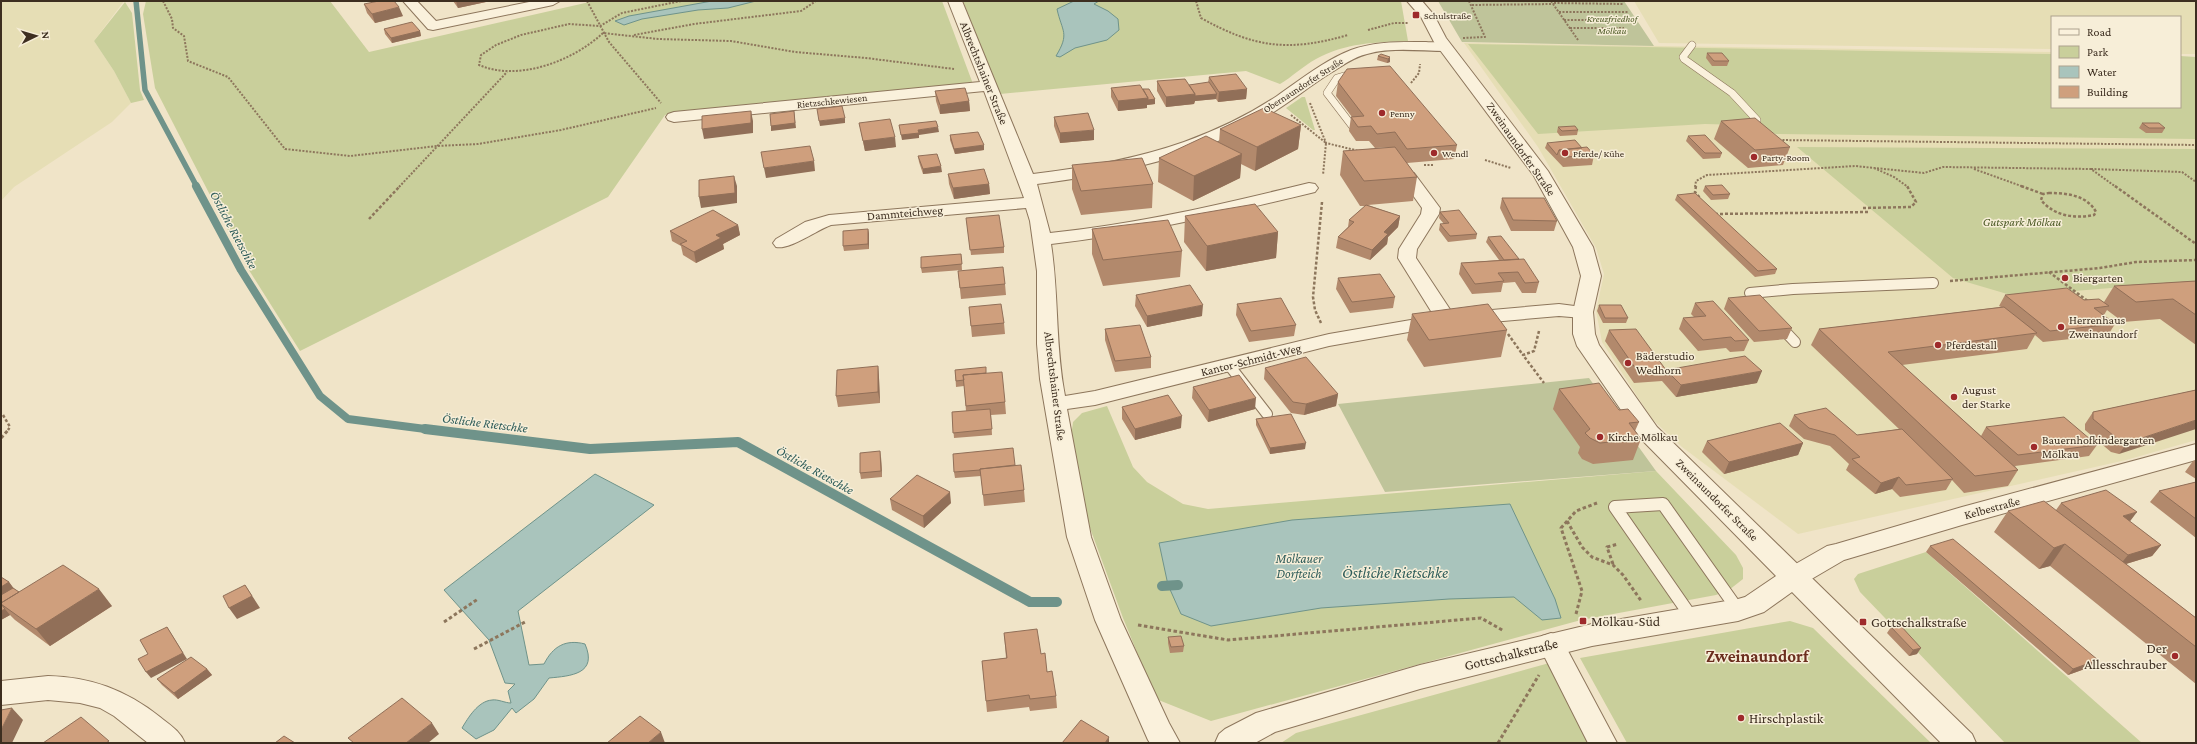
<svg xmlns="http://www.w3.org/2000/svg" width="2197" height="744" font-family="'Crimson Pro',serif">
<rect width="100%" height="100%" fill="#f0e4c8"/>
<path fill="#e6deb5" d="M1,1H124L94,41L114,71L131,103L112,122L14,187L1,201Z
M1634,1H2196V54H2180V17H2052V49L1659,43Z
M1464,43L2052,52V107H2180L2196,102V440L2126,460L1798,534L1682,447L1652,419L1602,342L1596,311L1604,274L1596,248L1538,147Z"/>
<path fill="#c9cf9b" d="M146,1H330L369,52L594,1H942L973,84L665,115L608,197L300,351L247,267L155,88L143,14Z
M963,1H1401L1408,41C1376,42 1345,43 1316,59C1303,66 1292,77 1280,84L1246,71L1000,94Z
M125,2L132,13L140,90L144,100L131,103L114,71L94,41Z
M1468,44L2052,54V107H2180V56L2196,57V139L1776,134L1745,125L1705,124L1538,134Z
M1302,97H1305L1315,130H1313L1286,108Z
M1797,147L2196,149V281L2014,296L1953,278Z
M1107,406L1133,467L1147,482L1183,504L1208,509L1656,471L1736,555L1743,568V579L1729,590L1716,595L1581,620L1211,721L1156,699L1123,618L1090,528L1071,437L1073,422L1082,413Z
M1926,552L2142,743H2005L1860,592L1854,579L1858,574Z
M1790,621L1813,628L1931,743H1627L1580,658Z
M1553,662L1593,743H1281L1296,733Z"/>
<path fill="#bfc49a" d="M1438,1H1624L1654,46L1462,42Z
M1589,378L1656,471L1385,492L1338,404Z"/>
<path fill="#a9c4bc" stroke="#6f938a" d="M712,1H756L728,8L698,10L642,19L624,25L615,21L629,16Z
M1074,1H1099L1094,4L1108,11L1118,19L1119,30L1107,40L1075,48L1060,57L1056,56C1070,33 1062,32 1057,9Z
M595,474L654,505L518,611L529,665L544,664C553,646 566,639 585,644C598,674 571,676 549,678L534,699L516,713L512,708L494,730L476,739L462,728C468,718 478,701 492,700C498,699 505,703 511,703L508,691L515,684L505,683L489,640L444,590Z
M1510,504L1555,599L1561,618L1542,620L1514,597L1449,599L1321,608L1211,626L1181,614L1168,585L1159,543L1292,520Z"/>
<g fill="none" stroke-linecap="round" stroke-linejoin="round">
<path stroke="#6f938a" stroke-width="5.5" d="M136,1L145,90L197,187"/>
<path stroke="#6f938a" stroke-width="8" d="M196,186L241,270L320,396L348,419L433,430"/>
<path stroke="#6f938a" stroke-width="10" d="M425,429L590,449L738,442L1030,602H1057
M1162,586L1178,585"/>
<g stroke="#8d765c" stroke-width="8">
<path id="service-far2" d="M1692,45L1683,57L1684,59L1732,93L1757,120L1756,130
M1354,73L1337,78L1327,93L1356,131"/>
</g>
<g stroke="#8d765c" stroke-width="12">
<path id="service-far1" d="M1761,305L1750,293L1793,289L1933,283
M1780,326L1795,342
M1229,365L1267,414"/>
</g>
<g stroke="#8d765c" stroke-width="14">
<path id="service" d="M1692,618L1615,507L1663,504L1738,610"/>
</g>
<g stroke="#8d765c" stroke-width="2">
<path id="minor" d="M403,1H417L436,21L534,1H560L553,5L433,30L428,29Z
M948,1H962L1033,174C1084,168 1136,159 1184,142C1217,130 1247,116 1277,96C1300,80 1325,60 1351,50C1375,41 1401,42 1426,42C1434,43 1447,40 1452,47L1445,51C1420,51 1392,47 1367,54C1354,57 1343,65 1332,72C1303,90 1277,113 1246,128C1182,161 1108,175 1037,184L1050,233C1138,224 1223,204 1309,183L1315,184L1318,188L1315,192C1228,213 1141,234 1051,244C1059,294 1055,345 1065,396L1095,391L1329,334L1434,316L1398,258L1399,249L1421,214L1422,208L1400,177L1402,173H1414L1440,208L1439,214L1417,249L1416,258L1457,320L1454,324L1329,346L1095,405L1067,409L1091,537L1121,620L1169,723L1180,743H1150L1148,740L1095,620L1067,537L1040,379L1037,344V271L1030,221L1026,208L831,225C815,231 790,250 776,247L773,243L776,239L805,222L829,215L1024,198L984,91L674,122L668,120L666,117L668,114L674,112L980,82Z
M1559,304L1590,308L1593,312L1590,316L1583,318L1559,316L1469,324L1462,322L1459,318L1462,314L1469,312Z
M2196,444V460L1962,525L1844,560L1803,584L1794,587L1785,584L1781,577L1785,570L1827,546L1836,544L1962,507Z
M1551,633L1560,636L1617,743H1588L1538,644L1542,636Z"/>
</g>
<g stroke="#8d765c" stroke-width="2">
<path id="tertiary" d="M1407,1H1422L1434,15L1446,38L1548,171L1593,247L1601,276L1593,312L1595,334L1599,345L1657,427L1972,734L1976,743H1941L1792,592L1764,612L1738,621L1592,646L1420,689L1275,732L1255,743H1215L1219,734L1225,729L1256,713L1420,665L1592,624L1738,599L1745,597L1776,576L1641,439L1577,346L1573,334V312L1581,276L1573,247L1534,176L1434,42L1421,17Z
M48,676C91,677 126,690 160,717C170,725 180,731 185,743H148L114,716L100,708L80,703L48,700L1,705V681Z"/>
</g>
<path stroke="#8d765c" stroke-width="2" stroke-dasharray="2 1.5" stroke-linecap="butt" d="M163,1L172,19L173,28L184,36L188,61L228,77L285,149L350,156L437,146L478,144L561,130L656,108
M587,1L609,42L661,103
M681,1L622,13L600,26L569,24L521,35L496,45L481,55L479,65C518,82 573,61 603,33L658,39L731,41L795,52L866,58L954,69
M1196,1L1201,18C1255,48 1289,52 1348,35
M1551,1L1578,40
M1554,3L1624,4
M1472,5L1554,4
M1559,12H1629
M1564,20H1633
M1570,28H1624
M1368,30L1394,23H1409
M634,35L694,24L801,11L816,1
M1463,38L1485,37L1469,1
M1411,83L1419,73L1420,64
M1310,103L1326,143L1359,151
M1291,115L1326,143L1323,175
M1779,140L2196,145
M1485,160L1511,168
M1424,165H1434
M1874,168L1894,177L1908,187
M1974,169L2024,187
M2091,169L2182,172L2196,182
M399,187L507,72
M1695,187L1696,181L1707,175L1855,166L1924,173L1943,167L2091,169L2116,187"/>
<path stroke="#8d765c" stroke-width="2.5" stroke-dasharray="3 2" stroke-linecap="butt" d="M1696,186L1695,192L1700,198
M2021,186L2043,194
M2115,186L2196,244
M2049,193C2066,193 2087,195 2096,212L2094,215C2075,219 2054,216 2041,200L2043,194Z
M1863,208L1911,207L1916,202L1907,186
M1715,214L1869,212
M369,219L400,186
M2049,272L2089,302
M1950,281L2100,268L2136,262L2196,260
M1321,323L1315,310L1313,297L1322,202
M1539,331L1534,351L1523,355L1544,383
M1508,334L1523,355
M3,415L10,427L8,430"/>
<path stroke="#8d765c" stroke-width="3" stroke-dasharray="3.5 2.5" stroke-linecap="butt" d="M1,438L9,429
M1567,521L1582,547L1592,557L1613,565L1623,575L1642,602
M1613,564L1607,547L1618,544
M1576,614L1582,591L1561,528L1576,511L1597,503
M444,622L478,599
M1138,625L1228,640L1481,618L1504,631
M474,649L525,622
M1498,743L1539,675"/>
<use href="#service-far2" stroke="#faf1dc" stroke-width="7"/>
<use href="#service-far1" stroke="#faf1dc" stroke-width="10"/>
<use href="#service" stroke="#faf1dc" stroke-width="12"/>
<use href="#minor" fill="#faf1dc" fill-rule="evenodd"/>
<use href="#tertiary" fill="#faf1dc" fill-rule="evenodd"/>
</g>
<path fill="#b2896c" d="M453,1H486V2L458,8Z
M364,4L403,16L375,23L367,13Z
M384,29L420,31L421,36L392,43L385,34Z
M1707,53L1729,61L1727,66H1712L1706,58Z
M1378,56L1390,57V62L1387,63L1377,60Z
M1209,77L1247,89L1246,99L1218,102L1216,99L1195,101L1194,104L1166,107L1157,91V81L1189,85L1208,83Z
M1338,82L1457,145L1454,159L1407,163L1417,177L1413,201L1368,205L1400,216L1398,227L1388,237L1387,244L1370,260L1336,248L1338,237L1348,227L1349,220L1365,206H1360L1340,175L1343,151L1393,147L1375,148L1369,141H1356L1349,131L1351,117H1352L1336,96Z
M1111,88L1143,89L1155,99V104L1147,105V108L1118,111L1111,97Z
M935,91L969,101L970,111L940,114L936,101Z
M1054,117L1094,140L1060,143L1054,126Z
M1721,121L1790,147L1783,165L1748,168L1714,139Z
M859,123L896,147L865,151L861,132Z
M2142,123L2165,128L2162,133H2146L2139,128Z
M1301,125L1298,149L1255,171L1241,164L1240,178L1193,201L1158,182L1159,158L1219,143L1220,129Z
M1558,127L1578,130L1577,135L1560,136L1557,132Z
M950,135L984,150L955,154L950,140Z
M1688,136L1722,153L1720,158L1703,159L1686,141Z
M1547,143L1582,148L1594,155L1592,165L1563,167L1545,148Z
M918,156L942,172L923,174L919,162Z
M1072,165L1153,184L1152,208L1081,215L1072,189Z
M948,174L989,184L990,194L954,199L949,184Z
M1705,186L1730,194L1728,199L1711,200L1703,191Z
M1677,195L1777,269L1775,274L1755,277L1675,200Z
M1502,198L1557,221L1554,231H1511L1500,208Z
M1440,212L1477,234L1476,239L1448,242L1439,230L1440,224H1444L1439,218Z
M1185,216L1278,232L1276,258L1206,271L1184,242Z
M967,223L1004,247V253L971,255Z
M738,225L740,235L723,244L724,249L696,263L683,255L681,246L672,241L670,231Z
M868,229L869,234V249L844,251L843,246Z
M1092,229L1182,251L1180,277L1103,286L1092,254Z
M1488,237L1519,259L1539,282L1536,293H1522L1515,282L1503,283L1501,292L1472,294L1459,274L1461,263L1499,260L1486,242Z
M961,254L962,270L922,273L921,268Z
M958,271L1005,284L1006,295L961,299Z
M1338,278L1395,297L1393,308L1350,313L1336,289Z
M2196,281V345L2160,319L2123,322L2107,310L2104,315L2115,324L2108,335L2043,342L2035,335L2027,349L1902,365L1981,436L1986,427L2097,445L2089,456L2015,466L2018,470L2008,486L1964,493L1952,480L1946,490L1900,497L1892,489L1875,494L1846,470L1849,464L1830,446L1804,439L1789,426L1794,415L1857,435L1899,429L1811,345L1819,329L2001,307L1999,306L2005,295L2104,302L2114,286Z
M1136,295L1202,316L1147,327L1135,306Z
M1728,298L1792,328L1787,339L1754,342L1724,309Z
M1695,303L1749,340L1744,351L1730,352L1726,348L1698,351L1679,329L1683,318L1694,317L1691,314Z
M1237,304L1296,325L1294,336L1249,342L1236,315Z
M1599,305L1628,318L1626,323H1603L1597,311Z
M969,307L1004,323L1005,334L972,337Z
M1412,314L1507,330L1501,357L1424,367L1407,340Z
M1105,329L1151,357V368L1115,372L1105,340Z
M1609,330L1666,370L1662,381L1634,383L1605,341Z
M878,366L879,378L880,403L838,407L836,396Z
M1265,368L1338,394L1336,406L1304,415L1291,413L1264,379Z
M955,370L986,373L1005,402L1006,414L991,415L992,435L954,438L952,412L966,411L964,386L956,387Z
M1666,370L1757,383L1676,397L1662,381Z
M1193,387L1255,409L1208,422L1192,398Z
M1559,389L1619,410L1639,422L1635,431L1641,439L1633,460L1593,464L1582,459L1578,453L1580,447L1553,409Z
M2196,390L2119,454L2111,452L2085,430V424L2093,412Z
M1122,407L1181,428L1135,440L1122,419Z
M1256,419L1305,449L1270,454L1256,425Z
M1707,441L1803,443L1798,455L1724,474L1702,452Z
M881,457L882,477L861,479L860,473Z
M2196,460V479L2185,472L2193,461Z
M1015,465L1024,490L1025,502L984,506L981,476L955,478L954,472Z
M2196,482V538L2150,502L2159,491Z
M890,499L951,503L924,528L892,510Z
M2061,503L2130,522L2161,545L2152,556L2126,564L2196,618V684L2050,566L2039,569L1994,532L2008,511L2056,510Z
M1930,546L2098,660L2093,666L2068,675L1926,552Z
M1,577L9,582L13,588L19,592L112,606L50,646L15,620L10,615L1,620Z
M1891,627L1917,654L1909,656L1887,633Z
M1004,633L1041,654L1056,696L1057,708L1030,711L1029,707L987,712L982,661L1006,658Z
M1168,637L1184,646L1183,652L1170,653L1168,643Z
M207,669L212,675L178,699L162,685L157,679Z"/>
<path fill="#916f58" d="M353,1H360L353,2Z
M456,1H486V2L458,8Z
M399,7L403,16L375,23L372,14Z
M420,31L421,36L392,43L391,38Z
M1390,57V62L1387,63L1388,59Z
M1247,89L1246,99L1218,102L1219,92Z
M1195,94H1217L1216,99L1195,101L1194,104L1166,107V97Z
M1148,98L1155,99V104L1147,105V108L1118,111V101Z
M969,101L970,111L940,114V105Z
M751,111L753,121V133L704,139L702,129Z
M794,111L796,128L771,131V126Z
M845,118V123L820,126L819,121Z
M1301,125L1298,149L1255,171L1257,147Z
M938,127L939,132L919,135V138L902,140L901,135L918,130Z
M1094,130V140L1060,143V133Z
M895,137L896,147L865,151L863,141Z
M984,145V150L955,154L954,149Z
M1242,154L1240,178L1193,201L1194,176Z
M814,161L815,171L766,178L764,168Z
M941,166L942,172L923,174V169Z
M734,176L737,186V203L701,208L699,197Z
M989,184L990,194L954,199L953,188Z
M1400,216L1398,227L1388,237L1387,244L1370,260L1372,250L1384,232Z
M738,225L740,235L723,244L724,249L696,263L694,252L716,235Z
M868,229L869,234V249L868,244Z
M1278,232L1276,258L1206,271L1207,246Z
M1203,305L1202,316L1147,327V316Z
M878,366L879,378L880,403L878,392Z
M1762,371L1757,383L1676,397L1681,385Z
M1338,394L1336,406L1304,415L1306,404Z
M1256,398L1255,409L1208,422L1209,410Z
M1182,416L1181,428L1135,440V429Z
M2196,420V429L2119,454L2127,443Z
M1306,443L1305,449L1270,454V448Z
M1803,443L1798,455L1724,474L1729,462Z
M880,451L881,457L882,477L881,471Z
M1899,477L1892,489L1875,494L1881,483Z
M950,492L951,503L924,528L923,516Z
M2137,512L2128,524L2123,516Z
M2065,544L2050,566L2039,569L2054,548Z
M2161,545L2152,556L2119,566L2128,555Z
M9,582L18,594L1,604V587Z
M245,585L260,608L237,619L229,608Z
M99,589L112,606L50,646L36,629Z
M5,609L10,615L1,620V611Z
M167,627L187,659L151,678L146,672Z
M1921,648L1917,654L1909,656L1913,650Z
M2098,660L2093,666L2068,675L2073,669Z
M207,669L212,675L178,699L174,693Z
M12,708L23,720L12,743H1V730Z
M432,723L439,734L428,743H406Z
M661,732L665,743H648Z
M1109,737V743H1105Z"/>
<path fill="#cf9f7d" stroke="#916f58" d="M379,1H394L399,7L372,14L364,4Z
M412,22L420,31L391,38L384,29Z
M1707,53H1722L1729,61H1714Z
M1381,54L1390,57L1388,59L1378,56Z
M1390,66L1457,145L1407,149L1395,132L1377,134L1371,126L1358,127L1351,117L1364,116L1338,82L1347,69Z
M1236,74L1247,89L1219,92L1209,77Z
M1185,79L1195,94L1166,97L1157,81Z
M1209,82L1217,94L1195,96V94L1189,85Z
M1140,85L1148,98L1118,101L1111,88Z
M965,88L969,101L940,105L935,91Z
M1143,89H1149L1155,99L1148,100V98Z
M842,106L845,118L819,121L817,109Z
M1264,108L1301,125L1257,147L1220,129Z
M751,111V123L702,129V116Z
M794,111L795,123L771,126L770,114Z
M1088,113L1094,130L1060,133L1054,117Z
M1755,118L1790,147L1755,150L1721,121Z
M890,119L895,137L863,141L859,123Z
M936,121L938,127L918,130L919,133L901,135L899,125Z
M2142,123H2159L2165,128H2149Z
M1575,126L1578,130L1562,131L1558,127Z
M978,132L984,145L954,149L950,135Z
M1705,135L1722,153H1705L1688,136Z
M1206,136L1242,154L1194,176L1159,158Z
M1575,140L1582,148L1559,150L1557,155L1547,143Z
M810,146L814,161L764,168L761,152Z
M1395,147L1417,177L1364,181L1343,151Z
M1587,147L1594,155L1566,157L1559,150Z
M937,154L941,166L923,169L918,156Z
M1142,158L1153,184L1081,191L1072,165Z
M984,169L989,184L953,188L948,174Z
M734,176L735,193L699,197V180Z
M1722,185L1730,194L1713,195L1705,186Z
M1695,193L1777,269L1758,271L1677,195Z
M1502,198H1544L1557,221L1513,220Z
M1255,204L1278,232L1207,246L1185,216Z
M1366,205L1400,216L1384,232L1388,234L1372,250L1338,237L1354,222L1349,220Z
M713,210L738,225L716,235L721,238L694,252L680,244L687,241L670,231Z
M1459,210L1477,234L1450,236L1440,224L1449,223L1440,212Z
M999,215L1004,247L970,250L966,218Z
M1168,220L1182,251L1103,260L1092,229Z
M868,229V244L843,246V231Z
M1501,236L1519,259L1504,260L1488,237Z
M961,254L962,264L921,268V257Z
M1524,259L1539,282L1525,283L1518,272L1498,273L1504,281L1475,284L1461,263Z
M1003,267L1005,284L960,288L958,271Z
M1380,274L1395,297L1352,302L1338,278Z
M2196,281V315L2173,299L2136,302L2114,286Z
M1190,285L1203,305L1147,316L1136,295Z
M2067,288L2084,300L2099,299L2109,306L2094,308L2115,324L2050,331L2005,295Z
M1760,295L1792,328L1759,331L1728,298Z
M1281,298L1296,325L1251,331L1237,304Z
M1713,301L1749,340L1735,341L1731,337L1703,340L1683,318L1706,316L1695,303Z
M1001,304L1004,323L971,326L969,307Z
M1488,304L1507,330L1429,340L1412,314Z
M1599,305H1621L1628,318H1605Z
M2004,307L2037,333L1888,352L2018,470L1975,476L1819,329Z
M1140,325L1151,357L1115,361L1105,329Z
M1636,329L1666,370L1638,372L1609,330Z
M1745,356L1762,371L1681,385L1666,370Z
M1306,357L1338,394L1306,404L1293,402L1265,368Z
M878,366V392L836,396L837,370Z
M986,367V373L963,375L964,380L956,381L955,370Z
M1002,372L1005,402L966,406L963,375Z
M1239,375L1256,398L1209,410L1193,387Z
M1599,383L1619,410L1628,409L1639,422L1629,423L1641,439L1600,443L1590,438L1585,433L1590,429L1559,389Z
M2196,390V420L2127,443L2119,440L2093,419V412Z
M1168,395L1182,416L1135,429L1122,407Z
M1826,408L1857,435L1902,429L1953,479L1906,485L1899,477L1881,483L1852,459L1860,457L1835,435L1809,428L1794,415Z
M990,409L992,429L953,433L952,412Z
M1291,414L1306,443L1270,448L1256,419Z
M2064,417L2097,445L2018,455L1986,427Z
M1780,423L1803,443L1729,462L1707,441Z
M1013,448L1015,465L980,469V470L954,472L953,454Z
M880,451L881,471L860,473V453Z
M1021,465L1024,490L983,495L980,469Z
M917,475L950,492L923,516L890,499Z
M2196,482V519L2159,491Z
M2106,490L2137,512L2123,516L2161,545L2128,555L2061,503Z
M2044,501L2196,618V647L2065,544L2054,548L2008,511Z
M1953,539L2098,660L2073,669L1930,546Z
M63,565L99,589L36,629L1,604V603Z
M1,577L9,582L1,587Z
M245,585L252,596L229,608L223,596Z
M13,588L19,592L1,603V595Z
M1,604L5,609L1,611Z
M1900,625L1921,648L1913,650L1891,627Z
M167,627L183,653L146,672L138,659L148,654L140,640Z
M1037,629L1041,654L1045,653L1047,672L1052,671L1056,696L1030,699L1029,695L986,701L982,661L1007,658L1004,633Z
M1181,636L1184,646L1171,647L1168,637Z
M191,657L207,669L174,693L157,679Z
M402,698L432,723L406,743H354L348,738Z
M12,708L1,730V710Z
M640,716L661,732L648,743H607Z
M81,717L109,741L106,743H43Z
M1081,720L1109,737L1105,743H1062Z
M284,736L295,743H275Z"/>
<g fill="#9e2a2b" stroke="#f7eed8" stroke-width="1.5">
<rect x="1412" y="11" width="8" height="8" rx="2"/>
<circle cx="1382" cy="113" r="4"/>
<circle cx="1434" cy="153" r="4"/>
<circle cx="1565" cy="153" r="4"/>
<circle cx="1754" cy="157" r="4"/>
<circle cx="2065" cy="278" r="4"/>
<circle cx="2061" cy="327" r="4"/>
<circle cx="1938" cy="345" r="4"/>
<circle cx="1628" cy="363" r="4"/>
<circle cx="1954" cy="397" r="4"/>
<circle cx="1600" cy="437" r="4"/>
<circle cx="2034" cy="447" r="4"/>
<rect x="1579" y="617" width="8" height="8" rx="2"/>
<rect x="1859" y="618" width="8" height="8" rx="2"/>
<circle cx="2175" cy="656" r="4"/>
<circle cx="1741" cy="718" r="4"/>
</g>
<g text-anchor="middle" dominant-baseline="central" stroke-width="3" stroke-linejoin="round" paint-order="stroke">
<g font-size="10" fill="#3d2e20" stroke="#f7eed8" text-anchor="start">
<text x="1424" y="15">Schulstraße</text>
<text x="1390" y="113">Penny</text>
<text x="1442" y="153">Wendl</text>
<text x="1573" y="153">Pferde/ Kühe</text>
<text x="1762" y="157">Party-Room</text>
</g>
<g font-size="10" font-style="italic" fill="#4d5a26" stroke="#f7eed8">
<text x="1612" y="18">Kreuzfriedhof<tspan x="1612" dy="12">Mölkau</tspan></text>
</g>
<g font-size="10" fill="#3d2e20" stroke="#f7eed8">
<text transform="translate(1303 85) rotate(-33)">Obernaundorfer Straße</text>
<text transform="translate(832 101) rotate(-6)">Rietzschkewiesen</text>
</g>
<g font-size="12" fill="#3d2e20" stroke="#f7eed8">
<text transform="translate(984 73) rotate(68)">Albrechtshainer Straße</text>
<text transform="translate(1521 149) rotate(55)">Zweinaundorfer Straße</text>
<text transform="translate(905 213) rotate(-5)">Dammteichweg</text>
<text transform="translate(1251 360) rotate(-14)">Kantor-Schmidt-Weg</text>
<text transform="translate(1055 386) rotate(83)">Albrechtshainer Straße</text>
<text transform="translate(1717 500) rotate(45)">Zweinaundorfer Straße</text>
<text transform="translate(1992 508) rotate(-15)">Kelbestraße</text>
</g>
<g font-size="12" font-style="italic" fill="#4d5a26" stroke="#f7eed8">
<text x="2022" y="222">Gutspark Mölkau</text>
</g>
<g font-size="12" fill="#3d2e20" stroke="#f7eed8" text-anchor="start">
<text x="2073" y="278">Biergarten</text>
<text x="2069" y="320">Herrenhaus<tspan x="2069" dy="14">Zweinaundorf</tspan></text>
<text x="1946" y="345">Pferdestall</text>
<text x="1636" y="356">Bäderstudio<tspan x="1636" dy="14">Wedhorn</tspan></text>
<text x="1962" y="390">August<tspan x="1962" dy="14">der Starke</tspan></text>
<text x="1608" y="437">Kirche Mölkau</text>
<text x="2042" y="440">Bauernhofkindergarten<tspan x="2042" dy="14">Mölkau</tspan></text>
</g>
<g font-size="13" font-style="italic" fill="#2f5d5a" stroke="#f7eed8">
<text transform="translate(234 230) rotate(62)">Östliche Rietschke</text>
<text transform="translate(485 423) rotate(7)">Östliche Rietschke</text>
<text transform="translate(815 470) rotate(29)">Östliche Rietschke</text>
<text x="1299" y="558">Mölkauer<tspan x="1299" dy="15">Dorfteich</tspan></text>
</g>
<g font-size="14" fill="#3d2e20" stroke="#f7eed8" text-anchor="start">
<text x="1591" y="621">Mölkau-Süd</text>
<text x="1871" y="622">Gottschalkstraße</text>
<text x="2167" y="648" text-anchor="end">Der<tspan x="2167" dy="16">Allesschrauber</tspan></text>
<text x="1749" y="718">Hirschplastik</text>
</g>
<g font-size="14" fill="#3d2e20" stroke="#f7eed8">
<text transform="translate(1511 654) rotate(-14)">Gottschalkstraße</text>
</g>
<g font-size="16" font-style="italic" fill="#2f5d5a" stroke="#f7eed8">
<text x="1395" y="572">Östliche Rietschke</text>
</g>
<g font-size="17" font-weight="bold" fill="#6b2e1e" stroke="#f7eed8">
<text x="1757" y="656">Zweinaundorf</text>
</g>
</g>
<rect width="2197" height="744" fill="none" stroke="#3d2e20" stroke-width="4"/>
<rect x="2051" y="16" width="130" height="92" fill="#f7eed8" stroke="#ada18e"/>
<rect x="2059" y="29" width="20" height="6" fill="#faf1dc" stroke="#ada18e"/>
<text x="2087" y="36" font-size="12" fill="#3d2e20">Road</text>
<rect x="2059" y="46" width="20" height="12" fill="#c9cf9b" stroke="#ada18e"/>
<text x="2087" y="56" font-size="12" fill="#3d2e20">Park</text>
<rect x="2059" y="66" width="20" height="12" fill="#a9c4bc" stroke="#ada18e"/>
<text x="2087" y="76" font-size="12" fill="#3d2e20">Water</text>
<rect x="2059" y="86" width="20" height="12" fill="#cf9f7d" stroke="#ada18e"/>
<text x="2087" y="96" font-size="12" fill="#3d2e20">Building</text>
<g transform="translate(36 36) rotate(85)" stroke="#f7eed8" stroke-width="3" paint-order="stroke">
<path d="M0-3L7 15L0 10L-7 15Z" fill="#3d2e20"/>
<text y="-6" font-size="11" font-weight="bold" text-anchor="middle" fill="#3d2e20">N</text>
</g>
</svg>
